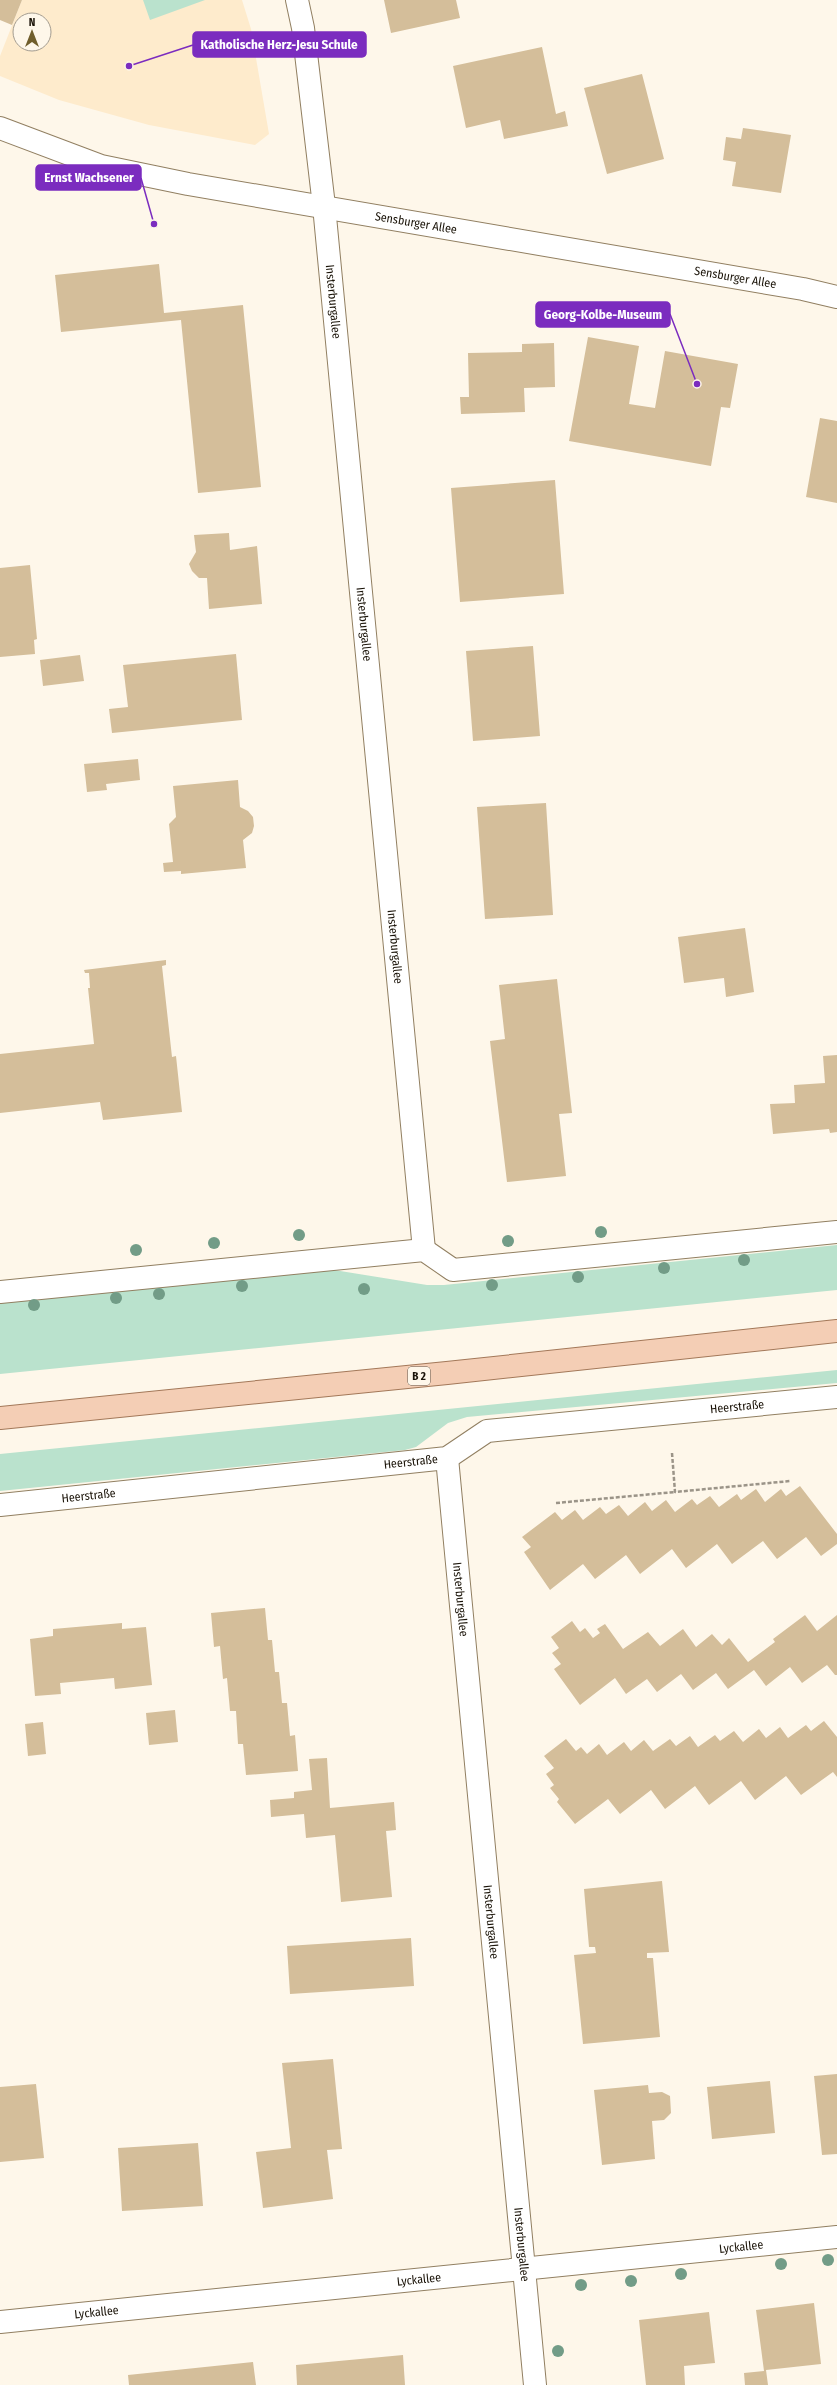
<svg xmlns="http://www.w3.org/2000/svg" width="837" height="2385" font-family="'Fira Sans Condensed',sans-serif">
<rect width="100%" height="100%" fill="#fef7ea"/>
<path fill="#feebcc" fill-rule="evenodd" d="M22,0H242L251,29L269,134L255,145L149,125L59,100L0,76V56ZM20,20H44V44H20Z"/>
<path fill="#bae2cd" d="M143,0H205L150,20Z
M837,1245V1290L0,1374V1302L334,1270L427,1285H444Z
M837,1370V1383L467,1417L448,1423L416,1447L405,1450L0,1491V1454Z"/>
<path fill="#d4be9a" d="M0,0H22L12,25L0,20Z
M384,0H456L460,18L391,33Z
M542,47L556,114L565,111L568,126L504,139L500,120L466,128L453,66Z
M642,74L664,159L607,174L584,88Z
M743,128L791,135L781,193L732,186L736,162L723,160L726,137L741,139Z
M159,264L164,313L243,305L261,487L198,493L181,320L61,332L55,275Z
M588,337L639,346L629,404L655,408L665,351L738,364L730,408L721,407L711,466L569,441Z
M554,343L555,387L524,388L525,412L461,414L460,397H469L468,353L522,352V344Z
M820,418L837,421V503L806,497Z
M555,480L564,594L460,602L451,488Z
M229,533L230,550L257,546L262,604L209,609L207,578H199L192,571L189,564L196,552L194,535Z
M30,565L37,639L34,640L35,654L0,657V568Z
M533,646L540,736L473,741L466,651Z
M236,654L242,720L112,733L109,709L128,707L123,665Z
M80,655L84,681L43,686L40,660Z
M138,759L140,780L106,784L107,790L87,792L84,764Z
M238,780L240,807L248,811L253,817L254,826L252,833L243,840L246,868L181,874V871L164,872L163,863L173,862L169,824L176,817L173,786Z
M546,803L553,915L485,919L477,807Z
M745,928L754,992L726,997L724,978L684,983L678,937Z
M166,960V965L162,966L172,1057L176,1056L182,1112L103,1120L100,1102L0,1113V1054L94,1044L88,988H90L89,973H85L84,970Z
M557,979L572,1113L559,1114L566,1176L507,1182L490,1041L505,1039L499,985Z
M837,1055V1132L830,1133L829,1129L773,1134L770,1104L795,1103L794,1085L825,1083L823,1056Z
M800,1486L837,1534V1544L821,1556L806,1537L777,1559L763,1541L732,1564L717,1544L686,1568L672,1549L640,1574L626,1555L595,1579L583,1564L550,1590L524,1552L531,1547L522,1537L555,1512L562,1520L575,1510L583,1520L600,1507L606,1514L619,1505L628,1516L645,1502L652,1511L666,1500L675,1512L692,1499L697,1505L710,1496L719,1507L737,1494L741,1500L756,1489L765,1502L781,1489L786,1496Z
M265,1608L268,1640H272L275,1672H279L282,1703H287L290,1736L295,1735L298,1771L246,1775L243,1744H238L236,1711H230L227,1678L223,1679L220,1646L214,1647L211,1613Z
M805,1615L817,1631L837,1615V1675H835L827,1665L802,1683L790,1667L766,1686L754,1670L728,1689L716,1673L693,1690L681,1674L657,1692L647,1679L626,1694L615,1678L580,1705L554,1669L561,1664L552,1653L559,1648L551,1637L572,1621L580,1632L585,1628L593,1638L600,1633L597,1629L605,1624L623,1649L648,1632L660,1646L683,1629L696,1647L712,1634L722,1645L729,1638L748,1662L775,1642L773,1639Z
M122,1623V1629L146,1627L152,1685L115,1689L114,1678L60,1683L61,1694L35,1696L30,1639L53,1636V1629Z
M175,1710L178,1742L149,1745L146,1713Z
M824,1721L837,1737V1777L833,1772L801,1795L786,1776L755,1800L741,1781L709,1805L695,1786L665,1809L651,1790L620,1814L608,1799L575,1824L557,1802L559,1799L550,1788L554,1785L546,1774L554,1768L544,1756L566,1739L576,1751L581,1747L587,1754L599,1744L607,1755L624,1742L631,1751L644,1740L653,1751L670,1739L676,1746L690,1736L698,1747L715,1735L720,1741L734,1731L743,1742L759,1729L766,1738L780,1727L788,1738L806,1725L811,1731Z
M43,1722L46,1754L28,1756L25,1724Z
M327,1758L330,1808L394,1802L396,1830L386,1831L392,1897L341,1902L335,1835L306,1838L304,1814L271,1817L270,1800L294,1798V1792L312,1790L309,1759Z
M662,1881L669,1952L647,1953V1958H653L660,2037L583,2044L574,1955L596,1953L595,1947H589L584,1889Z
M411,1938L414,1986L290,1994L287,1946Z
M333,2059L342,2149L327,2150L333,2199L263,2208L256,2152L291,2148L282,2063Z
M837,2074V2154L822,2155L814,2076Z
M770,2081L775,2133L712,2139L707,2087Z
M36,2084L44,2158L0,2162V2087Z
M648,2085L649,2093L662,2092L670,2096L671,2113L664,2120L652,2121L655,2159L602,2165L594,2090Z
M198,2143L203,2206L122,2211L118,2148Z
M814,2303L821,2364L766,2370L768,2385H745L744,2373L764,2371L756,2310Z
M709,2312L715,2363L684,2366L685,2385H646L639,2320Z
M403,2355L405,2385H297L296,2365Z
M253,2362L256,2385H129L128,2375Z"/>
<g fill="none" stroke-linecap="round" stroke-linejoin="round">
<g stroke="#917f61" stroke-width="24">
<g id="street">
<path id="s1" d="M297,0L303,28L324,206L424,1250"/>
<path id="s2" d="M0,128L101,166L188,184L803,289L837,297"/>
<path d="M0,1292L424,1250L453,1270L837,1232"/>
<path id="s3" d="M447,1458L535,2385"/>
<path id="s4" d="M0,1505L447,1458L487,1431L837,1397"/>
<path id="s5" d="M0,2322L837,2237"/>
</g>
</g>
<g stroke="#a37859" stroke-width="24">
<path id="primary" d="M0,1418L447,1373L837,1331"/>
</g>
<path stroke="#9b9488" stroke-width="2.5" stroke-dasharray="4 2" stroke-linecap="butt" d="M672,1453L675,1492L790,1481
M556,1503L675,1492"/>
<use href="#street" stroke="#fff" stroke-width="22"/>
<use href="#primary" stroke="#f4ceb5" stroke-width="22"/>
</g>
<g fill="#729c87">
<circle cx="601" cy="1232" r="6"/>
<circle cx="299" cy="1235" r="6"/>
<circle cx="508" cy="1241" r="6"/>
<circle cx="214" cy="1243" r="6"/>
<circle cx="136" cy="1250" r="6"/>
<circle cx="744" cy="1260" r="6"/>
<circle cx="664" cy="1268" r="6"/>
<circle cx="578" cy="1277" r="6"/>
<circle cx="492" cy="1285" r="6"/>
<circle cx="242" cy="1286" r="6"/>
<circle cx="364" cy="1289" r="6"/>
<circle cx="159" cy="1294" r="6"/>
<circle cx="116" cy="1298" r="6"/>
<circle cx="34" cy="1305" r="6"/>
<circle cx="828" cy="2260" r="6"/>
<circle cx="781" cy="2264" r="6"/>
<circle cx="681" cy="2274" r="6"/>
<circle cx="631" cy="2281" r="6"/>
<circle cx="581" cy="2285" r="6"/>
<circle cx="558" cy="2351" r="6"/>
</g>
<g text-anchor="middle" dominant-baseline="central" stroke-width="4" stroke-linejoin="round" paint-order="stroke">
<rect fill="#fef7ea" stroke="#5e574c" stroke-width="1" x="408" y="1367" width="22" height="18" rx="3"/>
<g font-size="11" font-weight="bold" fill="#1a1308">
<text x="419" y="1376">B 2</text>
</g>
<g font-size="12" fill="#1a1308" stroke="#fef7ea">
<text stroke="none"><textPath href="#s2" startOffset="428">Sensburger Allee</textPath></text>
<text stroke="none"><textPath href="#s2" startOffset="752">Sensburger Allee</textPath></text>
<text stroke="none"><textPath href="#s1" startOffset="304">Insterburgallee</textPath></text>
<text stroke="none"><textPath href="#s1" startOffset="628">Insterburgallee</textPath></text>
<text stroke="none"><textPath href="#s1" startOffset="952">Insterburgallee</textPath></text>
<text stroke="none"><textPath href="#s4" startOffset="749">Heerstraße</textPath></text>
<text stroke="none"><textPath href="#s4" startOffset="413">Heerstraße</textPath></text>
<text stroke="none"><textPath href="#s4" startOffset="89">Heerstraße</textPath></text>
<text stroke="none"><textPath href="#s3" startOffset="142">Insterburgallee</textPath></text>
<text stroke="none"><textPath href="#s3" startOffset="466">Insterburgallee</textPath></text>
<text stroke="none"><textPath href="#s3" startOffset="790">Insterburgallee</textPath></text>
<text stroke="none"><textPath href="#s5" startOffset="745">Lyckallee</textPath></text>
<text stroke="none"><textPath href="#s5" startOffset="421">Lyckallee</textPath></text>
<text stroke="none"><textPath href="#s5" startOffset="97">Lyckallee</textPath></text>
</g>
</g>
<path fill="none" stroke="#7b2cbf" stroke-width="1.5" d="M129 66L193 45M154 224L141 178M697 384L670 314"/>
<g fill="#7b2cbf" stroke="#fef7ea" stroke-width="1.5">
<circle cx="129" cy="66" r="4"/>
<circle cx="154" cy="224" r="4"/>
<circle cx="697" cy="384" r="4"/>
</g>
<g fill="#7b2cbf" stroke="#7b2cbf" stroke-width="1.5">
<rect x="193" y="32" width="173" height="25" rx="4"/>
<rect x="36" y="165" width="105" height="25" rx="4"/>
<rect x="536" y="302" width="134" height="25" rx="4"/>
</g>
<g font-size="13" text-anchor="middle" font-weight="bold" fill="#fff">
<text x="279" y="49">Katholische Herz-Jesu Schule</text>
<text x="89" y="182">Ernst Wachsener</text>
<text x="603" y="319">Georg-Kolbe-Museum</text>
</g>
<g transform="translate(32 32)"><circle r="19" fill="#fef7ea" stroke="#a39c90"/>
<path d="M0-3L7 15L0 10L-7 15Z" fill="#705e2c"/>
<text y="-6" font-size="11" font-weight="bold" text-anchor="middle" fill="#1a1308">N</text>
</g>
</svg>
